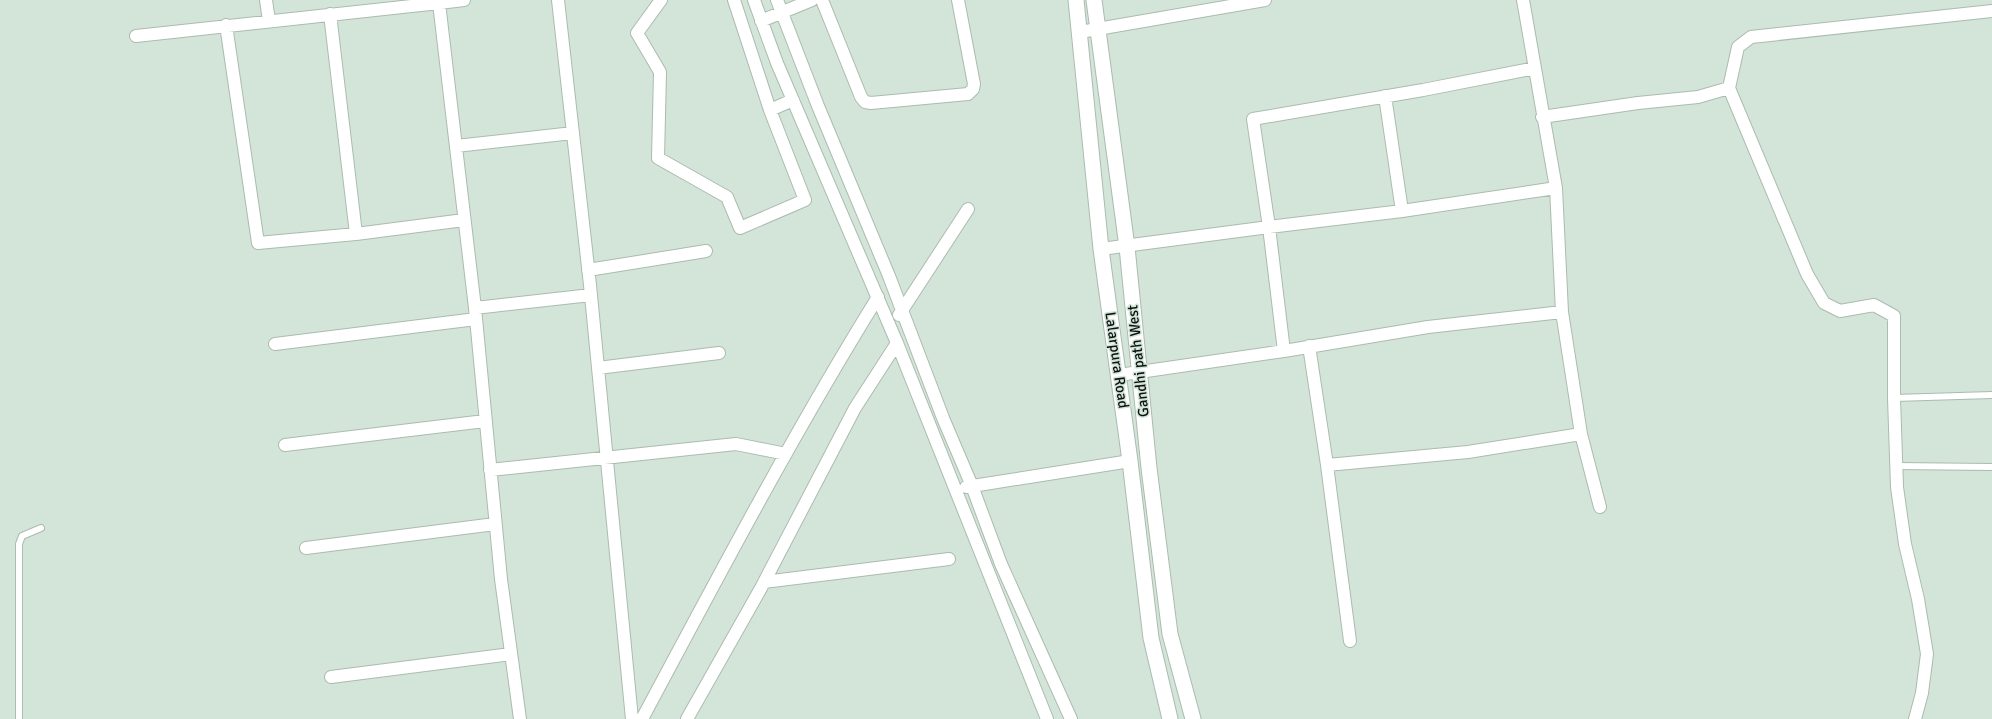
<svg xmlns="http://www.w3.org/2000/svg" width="1992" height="719" font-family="Signika,sans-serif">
<rect width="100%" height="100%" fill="#d3e4d8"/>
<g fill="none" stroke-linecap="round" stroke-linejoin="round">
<g stroke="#abbbb0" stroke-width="8">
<path id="service" d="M1894,398L1992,395
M1896,466L1992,467
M19,719V544L22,536L41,528"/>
</g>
<g stroke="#abbbb0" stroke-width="14">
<path id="minor" d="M266,0L269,21
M464,0L439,3L475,308L501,579L520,719
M558,0L590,285L632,719
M661,0L637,33L660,72L658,158L727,197L740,228L805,200L770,110L734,0
M754,0L777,63L897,343L1047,719
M777,0L818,106L889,276L943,418L972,486L1001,564L1071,719
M822,0L861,97L865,102L871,103L968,94L973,89L974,84L958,0
M1523,0L1556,188L1562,312L1581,434L1600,507
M330,14L356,234L464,220
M761,21L812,0
M226,25L258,243L356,234
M1080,32L1265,0
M136,36L439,3
M1729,88L1738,47L1751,37L1992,11
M1385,96L1402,211
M770,110L793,100
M1542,117L1638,103L1698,97L1729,88L1807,274L1824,303L1840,311L1874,305L1894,316V398L1897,487L1905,544L1918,599L1927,654L1922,693L1915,719
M456,146L573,133
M1101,249L1269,227L1402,211L1556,188
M588,270L706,251
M475,308L591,295
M899,315L968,209
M275,344L476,319
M1309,346L1327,465L1350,641
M1284,351L1269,227L1253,119L1423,90L1535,68
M598,368L719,353
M1119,375L1284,351L1428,327L1562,312
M285,445L485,421
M1327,465L1468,452L1581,434
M490,470L736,444L786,454
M966,487L1130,461
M306,548L495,524
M764,582L949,559
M331,677L511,654
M642,719C718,577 793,434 878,297
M687,719L761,588L855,408L897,343"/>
</g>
<g stroke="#abbbb0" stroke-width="17">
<path id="tertiary" d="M1076,0L1101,249L1130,461L1151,638L1170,719
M1094,0L1127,247L1149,468L1170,634L1193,719"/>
</g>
<use href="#service" stroke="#fff" stroke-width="6"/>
<use href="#minor" stroke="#fff" stroke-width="12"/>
<use href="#tertiary" stroke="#fff" stroke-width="15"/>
</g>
<g text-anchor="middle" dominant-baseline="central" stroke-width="3" stroke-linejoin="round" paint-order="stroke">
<g font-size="15" fill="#0c120e" stroke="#d3e4d8">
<text transform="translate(1117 360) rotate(82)">Lalarpura Road</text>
<text transform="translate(1138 361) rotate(-96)">Gandhi path West</text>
</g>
</g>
</svg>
